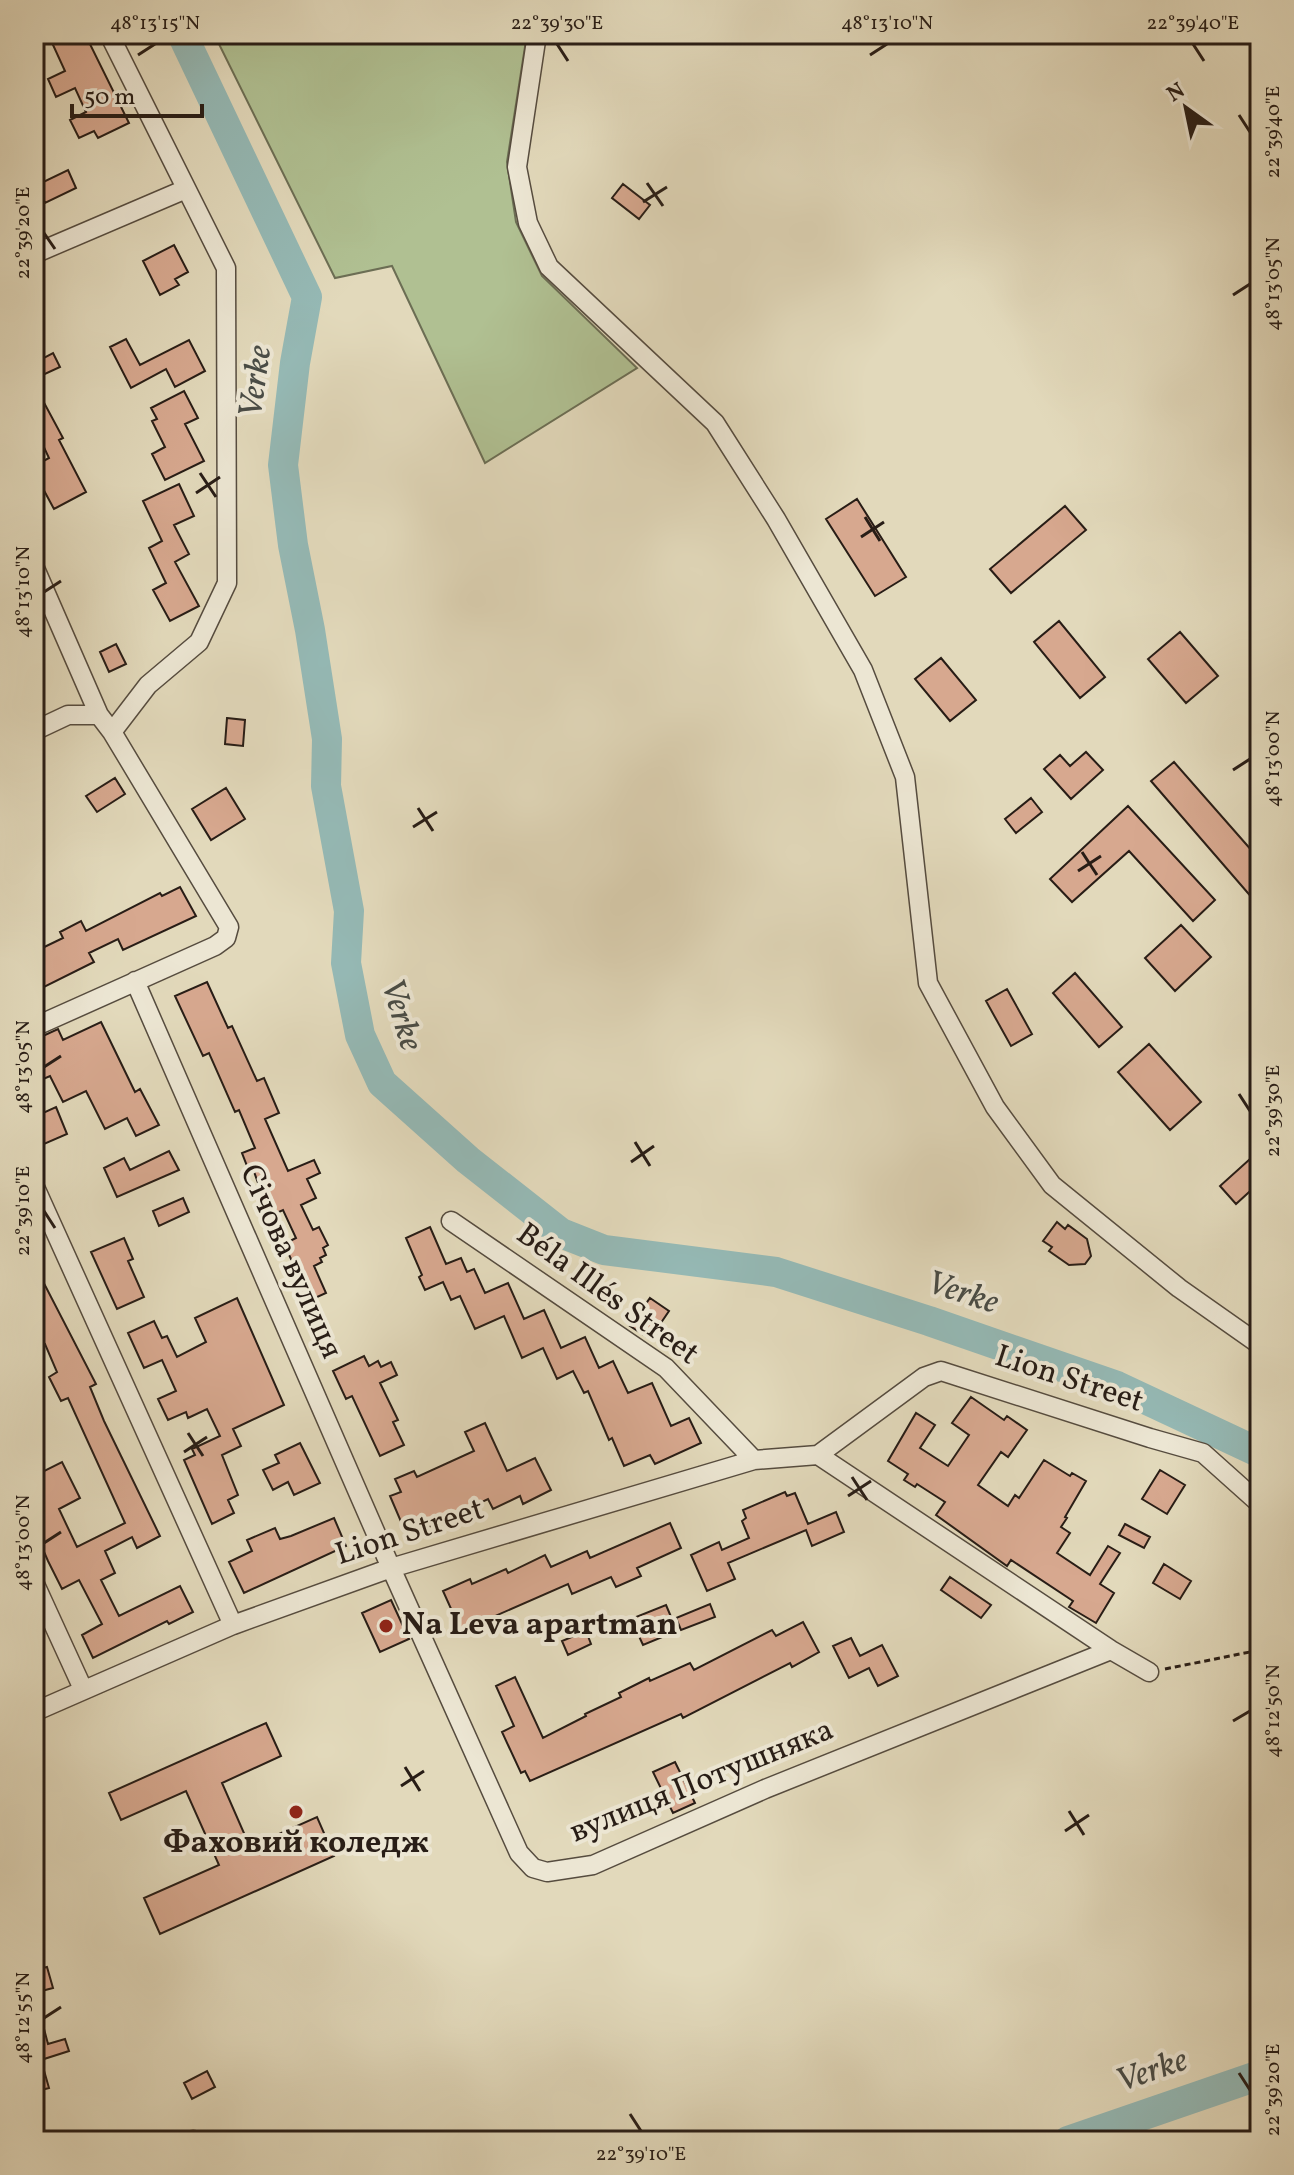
<svg xmlns="http://www.w3.org/2000/svg" width="1294" height="2175" font-family="Vollkorn,serif">
<rect width="100%" height="100%" fill="#e2d9bb"/>
<filter id="stains"><feTurbulence type="fractalNoise" baseFrequency=".0025" numOctaves="4"/><feColorMatrix values="0 0 0 0 .2 0 0 0 0 .09 0 0 0 0 .02 0 0 0 .5 -.17"/></filter>
<radialGradient id="worn" r=".72"><stop offset=".6" stop-color="#630" stop-opacity="0"/><stop offset="1" stop-color="#630" stop-opacity=".3"/></radialGradient>
<path fill="#b0c092" stroke="#6c6e54" stroke-width="2" d="M214,34H527L507,162L516,222L542,276L637,368L485,463L392,266L335,278Z"/>
<g fill="none" stroke-linecap="round" stroke-linejoin="round">
<path stroke="#95b9b5" stroke-width="30" d="M182,34L307,297L295,363L283,465L293,545L310,630L327,739L326,786L349,911L346,963L360,1035L382,1083L468,1160L561,1233L604,1250L776,1272L929,1321L1117,1386L1260,1453
M1068,2141L1260,2075"/>
</g>
<path fill="#d7a88f" stroke="#281d16" stroke-width="2" d="M48,34H85L129,123L98,138L94,131L79,138L70,120L86,112L75,88L56,97L48,79L65,71Z
M68,170L76,188L45,203L37,185Z
M623,184L650,205L639,219L612,198Z
M174,245L188,272L175,279L179,285L160,295L143,261Z
M126,339L140,365L189,340L205,371L175,387L166,369L131,388L110,347Z
M53,353L60,367L34,379V363Z
M34,384L63,438L59,440L86,492L54,509L34,472V466L49,458L34,426Z
M184,391L198,418L185,424L204,461L165,480L152,454L165,447L152,421L157,419L151,408Z
M179,484L194,516L174,525L189,554L175,562L199,606L170,621L153,590L166,583L149,548L162,541L143,501Z
M857,499L906,577L875,596L826,519Z
M1065,506L1086,530L1011,593L990,569Z
M1059,621L1105,677L1080,698L1034,642Z
M1180,632L1218,676L1186,703L1148,659Z
M116,644L126,664L109,672L100,652Z
M941,658L976,700L950,721L915,679Z
M227,718L245,720L243,746L225,744Z
M1086,752L1103,770L1071,799L1044,769L1060,755L1070,766Z
M1174,762L1260,860V907L1151,781Z
M115,778L125,794L97,812L86,796Z
M226,788L245,819L211,840L192,809Z
M1031,798L1042,812L1016,833L1005,819Z
M1128,806L1215,900L1193,921L1129,851L1072,902L1050,879Z
M180,887L196,916L123,950L118,939L89,953L94,962L42,988L34,971V952L63,938L60,932L81,921L86,931L160,893L162,896Z
M1181,925L1211,957L1175,991L1145,958Z
M1075,973L1122,1027L1099,1047L1053,993Z
M207,982L228,1028L232,1026L257,1081L264,1078L279,1113L265,1119L288,1171L314,1160L320,1173L307,1179L316,1198L301,1205L313,1230L319,1227L328,1245L323,1248L326,1255L320,1258L322,1262L314,1266L326,1293L304,1303L299,1290L304,1287L284,1244L296,1238L283,1210L270,1216L253,1169L249,1171L242,1153L255,1148L239,1110L235,1112L209,1053L203,1056L175,996Z
M1007,989L1032,1034L1011,1046L986,1001Z
M101,1022L135,1092L140,1089L159,1125L136,1136L127,1118L105,1129L86,1091L63,1102L50,1076L34,1083V1040L58,1029L63,1040Z
M1149,1044L1201,1102L1170,1130L1118,1072Z
M56,1107L67,1134L44,1144L34,1117Z
M1260,1150V1182L1236,1204L1220,1186Z
M169,1151L179,1170L117,1197L104,1168L124,1158L130,1170Z
M183,1198L189,1212L159,1226L153,1211Z
M1057,1222L1065,1229L1068,1225L1087,1239L1091,1256L1085,1264L1069,1265L1049,1251L1052,1247L1043,1241Z
M430,1227L446,1264L461,1258L467,1272L474,1269L485,1293L508,1283L524,1319L544,1310L561,1348L585,1337L599,1368L613,1361L628,1393L652,1383L671,1426L689,1418L701,1443L655,1464L650,1455L624,1466L612,1438L609,1440L588,1391L584,1393L573,1371L557,1379L543,1348L522,1358L504,1316L475,1329L460,1296L451,1300L443,1282L425,1290L419,1277L422,1275L406,1238Z
M124,1238L133,1259L128,1261L144,1297L117,1309L91,1252Z
M34,1264L96,1384L90,1387L104,1421L160,1536L137,1548L132,1537L105,1551L115,1573L101,1580L119,1616L180,1586L193,1612L169,1624L167,1621L93,1658L82,1635L102,1624L79,1580L62,1589L48,1561L34,1529V1476L62,1462L80,1498L59,1509L77,1547L125,1523L68,1398L61,1401L49,1377L57,1372L45,1344L34,1349Z
M237,1298L284,1405L233,1429L241,1446L222,1455L238,1495L228,1500L234,1513L212,1524L184,1460L195,1455L192,1449L220,1436L207,1409L188,1418L186,1412L168,1420L158,1399L176,1391L162,1360L144,1368L128,1333L154,1321L162,1338L167,1336L177,1357L206,1342L195,1318Z
M650,1298L669,1311L650,1339L630,1326Z
M364,1356L369,1366L378,1361L381,1367L391,1362L397,1375L380,1383L398,1420L393,1422L404,1445L380,1456L352,1396L346,1399L333,1371Z
M971,1397L1004,1420L1007,1416L1027,1430L1008,1457L1001,1452L978,1485L1008,1506L1015,1495L1019,1498L1044,1460L1070,1476L1072,1473L1086,1481L1065,1517L1067,1518L1061,1527L1070,1533L1057,1553L1090,1575L1108,1546L1120,1553L1100,1584L1114,1593L1096,1623L1069,1607L1073,1601L1011,1560L1007,1566L936,1515L945,1502L917,1484L915,1487L904,1480L908,1474L888,1461L916,1413L935,1425L920,1448L948,1466L969,1435L952,1423Z
M485,1423L507,1471L535,1458L551,1490L523,1504L520,1496L493,1509L488,1499L418,1532L412,1520L402,1524L390,1496L401,1492L395,1479L414,1471L417,1477L474,1451L465,1432Z
M300,1443L320,1483L294,1495L288,1482L273,1490L263,1470L279,1463L275,1455Z
M1160,1470L1185,1485L1167,1514L1142,1499Z
M785,1492L787,1496L795,1493L808,1524L836,1512L844,1532L812,1546L806,1530L728,1563L735,1579L707,1591L691,1555L719,1542L722,1550L749,1538L742,1521L746,1518L743,1510Z
M334,1518L346,1546L244,1593L229,1562L252,1551L247,1540L275,1528L280,1539L291,1536Z
M670,1523L681,1548L637,1568L641,1576L616,1587L611,1577L572,1594L568,1584L461,1631L443,1591L470,1579L472,1584L506,1569L508,1573L545,1555L551,1567L587,1551L590,1558Z
M1125,1524L1150,1537L1144,1548L1119,1535Z
M1164,1564L1191,1581L1180,1599L1153,1583Z
M950,1577L991,1605L981,1618L941,1590Z
M391,1600L409,1639L380,1652L362,1613Z
M710,1604L715,1617L681,1630L676,1618Z
M666,1605L677,1631L643,1645L631,1619Z
M803,1622L819,1652L792,1667L790,1663L683,1718L681,1714L530,1781L525,1771L521,1773L502,1732L514,1726L496,1686L515,1677L543,1738L586,1716L585,1714L621,1697L619,1693L649,1678L650,1681L690,1663L694,1670L772,1630L776,1636Z
M586,1631L591,1644L568,1655L562,1641Z
M851,1638L860,1656L882,1645L898,1676L878,1686L869,1668L849,1678L833,1646Z
M266,1723L281,1756L222,1783L250,1847L317,1817L334,1856L160,1934L144,1898L219,1865L186,1791L121,1820L109,1793Z
M675,1762L695,1803L673,1813L653,1772Z
M47,1967L53,1988L34,1993V1970Z
M34,2010H39L48,2044L65,2039L69,2051L41,2060L49,2088L34,2092Z
M207,2071L215,2087L192,2099L184,2083Z"/>
<g fill="none" stroke-linecap="round" stroke-linejoin="round">
<g stroke="#564c3f" stroke-width="21">
<path id="minor" d="M537,34L517,167L528,223L549,267L715,423L776,519L863,670L905,777L928,983L995,1107L1052,1185L1179,1288L1260,1345
M34,254L186,189
M34,566L99,715L112,732
M34,731L68,715H99
M135,981L391,1568L519,1853L533,1868L547,1872L593,1865L765,1789L1111,1650
M34,1027L215,946L226,938L229,927L112,732L148,685L199,642L227,583L226,268L109,34
M34,1185L233,1625
M451,1221L666,1368L754,1460
M34,1582L83,1689
M1149,1672L1111,1650L818,1455L924,1377L941,1371L1150,1438L1203,1453L1260,1504
M34,1712L233,1625L391,1568L754,1460L818,1455
M190,2141L193,2140"/>
</g>
<path stroke="#281d16" stroke-width="3" stroke-dasharray="6 4" stroke-linecap="butt" d="M1165,1669L1260,1650"/>
<use href="#minor" stroke="#ece6d3" stroke-width="18"/>
</g>
<path fill="none" stroke="#281d16" stroke-width="3" d="M557,44L568,61M1193,44L1204,61M138,55L155,44M870,55L887,44M1239,115L1250,132M647,183L663,206M643,202L667,187M44,233L55,249M1233,295L1250,284M200,473L216,497M196,493L220,477M865,517L880,541M861,537L884,522M44,592L61,581M1233,770L1250,759M418,808L433,831M413,827L437,812M1082,852L1097,875M1078,871L1101,856M44,1067L61,1056M1239,1094L1250,1111M635,1142L650,1166M631,1162L654,1146M44,1211L55,1228M188,1433L203,1456M184,1452L207,1437M852,1477L867,1500M848,1496L871,1481M44,1543L61,1532M1233,1721L1250,1711M405,1767L420,1791M401,1786L424,1771M1069,1811L1084,1835M1065,1831L1089,1815M44,2018L61,2007M1239,2073L1250,2090M630,2114L641,2131"/>
<g fill="#8f2418" stroke="#ece6d3" stroke-width="3">
<circle cx="386" cy="1626" r="8"/>
<circle cx="296" cy="1812" r="8"/>
</g>
<g text-anchor="middle" dominant-baseline="central" stroke-width="8" stroke-linejoin="round" paint-order="stroke">
<g font-size="32" fill="#281d16" stroke="#ece6d3">
<text transform="translate(290 1262) rotate(66)">Січова вулиця</text>
<text transform="translate(607 1295) rotate(36)">Béla Illés Street</text>
<text transform="translate(1069 1380) rotate(18)">Lion Street</text>
<text transform="translate(410 1533) rotate(-18)">Lion Street</text>
<text transform="translate(702 1782) rotate(-22)">вулиця Потушняка</text>
</g>
<g font-size="32" font-weight="bold" fill="#281d16" stroke="#ece6d3" text-anchor="start">
<text x="402" y="1626">Na Leva apartman</text>
<text x="296" y="1844" text-anchor="middle">Фаховий коледж</text>
</g>
<g font-size="34" font-style="italic" fill="#494c46" stroke="#ece6d3">
<text transform="translate(257 382) rotate(-82)">Verke</text>
<text transform="translate(400 1015) rotate(73)">Verke</text>
<text transform="translate(962 1294) rotate(18)">Verke</text>
<text transform="translate(1152 2072) rotate(-19)">Verke</text>
</g>
</g>
<rect width="1294" height="2175" fill="none" stroke="#e2d9bb" stroke-width="88"/>
<g transform="translate(1186 108) rotate(327)" stroke="#ece6d3" stroke-width="6" paint-order="stroke">
<path d="M0-6L14 30L0 20L-14 30Z" fill="#281d16"/>
<text y="-12" font-size="22" font-weight="bold" text-anchor="middle" fill="#281d16">N</text>
</g>
<path d="M72 104v12h130v-12" fill="none" stroke="#281d16" stroke-width="4"/>
<text x="84" y="104" font-size="24" fill="#281d16" stroke="#ece6d3" stroke-width="6" paint-order="stroke">50 m</text>
<rect x="44" y="44" width="1206" height="2087" fill="none" stroke="#281d16" stroke-width="3"/>
<g font-size="20" text-anchor="middle" fill="#281d16">
<text x="155" y="29">48°13'15"N</text>
<text x="557" y="29">22°39'30"E</text>
<text x="887" y="29">48°13'10"N</text>
<text x="1193" y="29">22°39'40"E</text>
<text transform="translate(1272 132) rotate(-90)" y="7">22°39'40"E</text>
<text transform="translate(22 233) rotate(-90)" y="7">22°39'20"E</text>
<text transform="translate(1272 284) rotate(-90)" y="7">48°13'05"N</text>
<text transform="translate(22 592) rotate(-90)" y="7">48°13'10"N</text>
<text transform="translate(1272 759) rotate(-90)" y="7">48°13'00"N</text>
<text transform="translate(22 1067) rotate(-90)" y="7">48°13'05"N</text>
<text transform="translate(1272 1111) rotate(-90)" y="7">22°39'30"E</text>
<text transform="translate(22 1211) rotate(-90)" y="7">22°39'10"E</text>
<text transform="translate(22 1543) rotate(-90)" y="7">48°13'00"N</text>
<text transform="translate(1272 1711) rotate(-90)" y="7">48°12'50"N</text>
<text transform="translate(22 2018) rotate(-90)" y="7">48°12'55"N</text>
<text transform="translate(1272 2090) rotate(-90)" y="7">22°39'20"E</text>
<text x="641" y="2160">22°39'10"E</text>
</g>
<rect width="100%" height="100%" filter="url(#stains)"/>
<rect width="100%" height="100%" fill="url(#worn)"/>
</svg>
